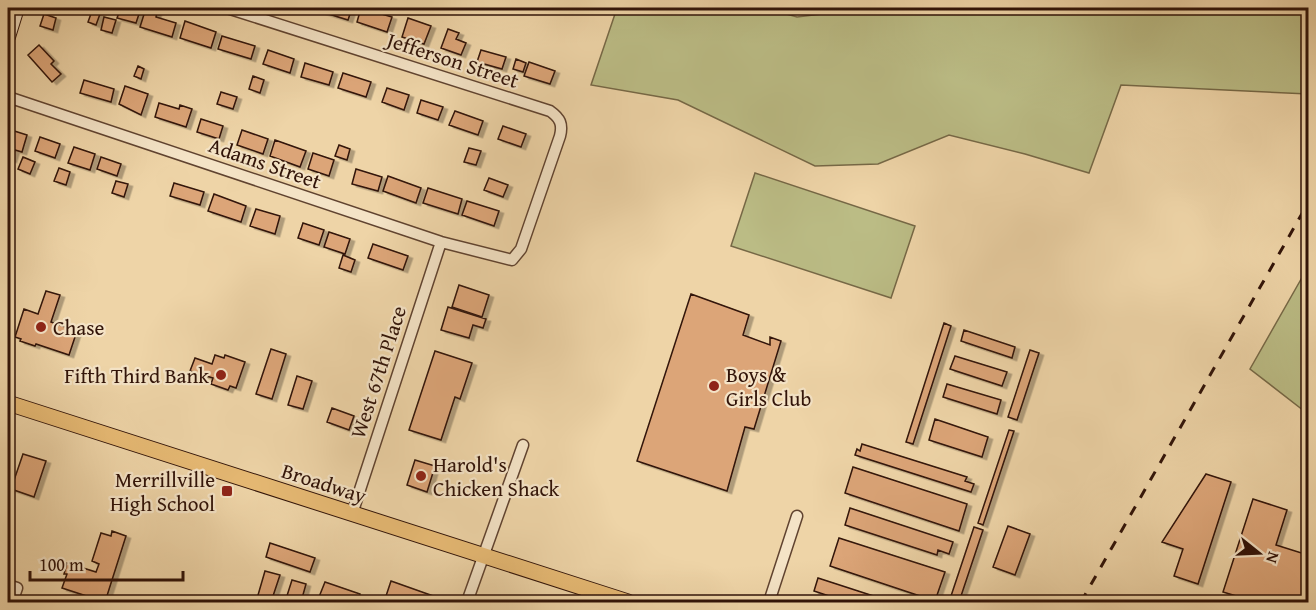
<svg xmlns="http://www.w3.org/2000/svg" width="1316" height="610" font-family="'Gentium Book Plus',serif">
<defs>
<filter id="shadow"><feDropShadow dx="4.5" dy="2.5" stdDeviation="0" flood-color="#0004"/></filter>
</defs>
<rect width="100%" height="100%" fill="#eed4a7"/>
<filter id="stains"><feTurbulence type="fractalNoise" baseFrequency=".00333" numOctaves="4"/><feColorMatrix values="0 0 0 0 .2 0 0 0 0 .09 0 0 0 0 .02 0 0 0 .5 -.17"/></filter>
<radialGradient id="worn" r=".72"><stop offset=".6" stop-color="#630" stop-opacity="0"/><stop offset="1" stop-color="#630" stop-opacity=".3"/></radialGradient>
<path fill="#bbbc85" stroke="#766846" stroke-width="1.5" d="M617,8H765L797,17L871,8H1308V94L1121,85L1089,173L1025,154L949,135L878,164L815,166L678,100L591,85Z
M755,173L915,226L891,298L731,246Z
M1308,267V414L1250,369Z"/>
<path fill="#dca578" stroke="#311308" stroke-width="1.5" filter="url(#shadow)" d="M121,8H141L136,23L117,18Z
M146,8L157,12L156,17L176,23L172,37L140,27Z
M320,8H352L348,20L319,11Z
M361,8L392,17L387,32L357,22Z
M92,11L100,14L96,25L88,22Z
M44,14L56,18L53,30L40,26Z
M104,17L116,20L112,33L101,30Z
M408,18L431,26L424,44L402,37Z
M185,21L216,32L211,48L180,38Z
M448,29L459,33L456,39L466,43L461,55L441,48Z
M222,36L255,46L251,59L218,49Z
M39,45L54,61L51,64L61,74L52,82L28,55Z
M268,50L294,59L290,73L263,64Z
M481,50L506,57L502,69L477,62Z
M516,59L526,63L523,72L513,69Z
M529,62L555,71L550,84L524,76Z
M305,63L333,72L329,85L301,77Z
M138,66L144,69L141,79L134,76Z
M343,73L371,82L366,97L338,88Z
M253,76L264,80L260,93L249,89Z
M84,80L114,89L111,102L80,93Z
M125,86L148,94L141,115L119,104Z
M387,88L409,95L404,110L382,102Z
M221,92L237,97L233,109L217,104Z
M421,100L443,107L438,120L417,113Z
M159,103L179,109L180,105L192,109L186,127L155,117Z
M455,111L483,121L478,135L449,125Z
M201,119L223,126L219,139L197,132Z
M503,126L526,134L521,147L498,139Z
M8,129L27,135L22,152L15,150L12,160L8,158Z
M242,130L268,139L263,154L237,145Z
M40,137L60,144L55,158L35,151Z
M275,140L306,151L300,167L270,156Z
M339,145L350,149L347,160L335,156Z
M74,147L95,154L90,170L68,163Z
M469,148L481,151L476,165L464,162Z
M313,153L334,160L329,176L308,169Z
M23,157L35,162L30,174L18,169Z
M101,157L121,164L117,176L97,169Z
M59,168L70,172L66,185L54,181Z
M356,169L382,177L378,191L352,184Z
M388,176L421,188L416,203L383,191Z
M489,178L508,185L503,197L484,190Z
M116,181L128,184L124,197L112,193Z
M174,183L204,192L200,205L170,196Z
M428,188L462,199L458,214L423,203Z
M214,194L246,206L241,222L208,211Z
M467,201L499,211L494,226L462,215Z
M256,209L280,216L275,234L250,226Z
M303,223L324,230L319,245L298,238Z
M329,232L350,239L345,254L324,247Z
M373,244L408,256L403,270L368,258Z
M343,255L355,260L351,272L339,268Z
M459,285L489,295L482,317L452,307Z
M46,291L60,295L51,322L77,331L69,355L36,344L35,346L20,341L21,339L15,337L24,309L38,314Z
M691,294L749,315L743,335L770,345V337L781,341L754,429L745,427L727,491L637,461Z
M448,307L486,319L483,328L473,325L469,338L441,330Z
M944,323L951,326L913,444L906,442Z
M964,330L1015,347L1012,358L961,341Z
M271,349L286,354L272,399L256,394Z
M1030,350L1039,353L1017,420L1008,417Z
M435,351L472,363L460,399L455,397L441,440L409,430Z
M215,355L224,358L225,355L245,362L236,388L230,386L228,390L211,384L213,378L190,371L195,358L212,364Z
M955,356L1007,372L1002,386L950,369Z
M297,376L312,381L303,409L288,405Z
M947,384L1001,400L997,414L943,397Z
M332,408L354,416L349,430L327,422Z
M935,419L988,437L982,457L929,440Z
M1009,430L1014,431L983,525L978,523Z
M862,444L967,477L965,481L974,484L971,492L855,455L857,449L860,451Z
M23,454L46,461L34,497L11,489Z
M415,460L435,466L427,492L407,485Z
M853,467L967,504L959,531L845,493Z
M1206,474L1231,482L1198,584L1174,576L1183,549L1162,542Z
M1253,499L1287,510L1276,545L1308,555V602H1256L1223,592Z
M850,508L953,542L949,554L938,550L937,555L845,525Z
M1008,526L1030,534L1015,575L993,567Z
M974,527L983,530L959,602H949Z
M112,531L126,536L105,602L62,588L67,574H64L67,563L96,572L99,564L92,561L101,533L111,536Z
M839,538L945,572L935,601L830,566Z
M270,543L315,558L310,572L266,557Z
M265,571L280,575L271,602H256Z
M818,578L892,602H847L814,591Z
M292,580L306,584L301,602H285Z
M391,581L439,598L438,602H384Z
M325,582L360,594L358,602H317Z"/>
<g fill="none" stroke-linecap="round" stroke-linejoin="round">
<g stroke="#604330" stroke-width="13">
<path id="street" d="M8,97L441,242L512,260L521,249L560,136C563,124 560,118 550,111L227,8
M352,514L441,242
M8,585L17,588L12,602
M467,602L523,445
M769,602L797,516"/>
</g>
<g stroke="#311308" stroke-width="16">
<path id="secondary" d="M8,37L17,8"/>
</g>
<g stroke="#311308" stroke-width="17">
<path id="primary" d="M8,403L628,602"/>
</g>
<use href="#street" stroke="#f4e3c6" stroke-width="10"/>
<use href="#secondary" stroke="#f4e3c6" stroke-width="14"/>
<use href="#primary" stroke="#e7ba74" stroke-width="15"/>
<path stroke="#311308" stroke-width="3" stroke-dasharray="10 10" stroke-linecap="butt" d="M1081,602L1308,203"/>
</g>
<g fill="#8f2418" stroke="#f4e3c6" stroke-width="2">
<circle cx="41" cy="327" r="6"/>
<circle cx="221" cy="375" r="6"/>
<circle cx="714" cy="386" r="6"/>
<circle cx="421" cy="476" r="6"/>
<rect x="221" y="485" width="12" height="12" rx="3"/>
</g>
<g text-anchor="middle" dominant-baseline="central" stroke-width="4.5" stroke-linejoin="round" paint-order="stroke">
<g font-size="21" fill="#311308" stroke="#f4e3c6">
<text transform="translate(453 60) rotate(18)">Jefferson Street</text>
<text transform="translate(265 163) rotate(19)">Adams Street</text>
<text transform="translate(378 372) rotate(-72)">West 67th Place</text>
<text transform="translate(324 483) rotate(18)">Broadway</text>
</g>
<g font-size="21" fill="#311308" stroke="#f4e3c6" text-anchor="start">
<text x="53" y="327">Chase</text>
<text x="726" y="374">Boys &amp;<tspan x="726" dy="24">Girls Club</tspan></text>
<text x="209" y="375" text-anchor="end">Fifth Third Bank</text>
<text x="433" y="464">Harold's<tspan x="433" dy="24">Chicken Shack</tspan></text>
<text x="215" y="479" text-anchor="end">Merrillville<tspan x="215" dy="24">High School</tspan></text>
</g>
</g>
<rect width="1316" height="610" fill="none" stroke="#eed4a7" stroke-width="30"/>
<rect x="9" y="9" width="1298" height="592" fill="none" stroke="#311308" stroke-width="3"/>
<rect x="15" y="15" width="1286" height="580" fill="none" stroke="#311308" stroke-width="1.5"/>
<g transform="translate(1259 553) rotate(108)" stroke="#f4e3c6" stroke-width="4.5" paint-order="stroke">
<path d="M0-4.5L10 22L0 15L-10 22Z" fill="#311308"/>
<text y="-9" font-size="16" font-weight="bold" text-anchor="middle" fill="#311308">N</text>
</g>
<path d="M30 571v9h153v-9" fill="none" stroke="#311308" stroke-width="3"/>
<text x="39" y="571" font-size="18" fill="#311308" stroke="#f4e3c6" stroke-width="4.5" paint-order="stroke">100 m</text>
<rect width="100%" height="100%" filter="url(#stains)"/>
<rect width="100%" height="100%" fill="url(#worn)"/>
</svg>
